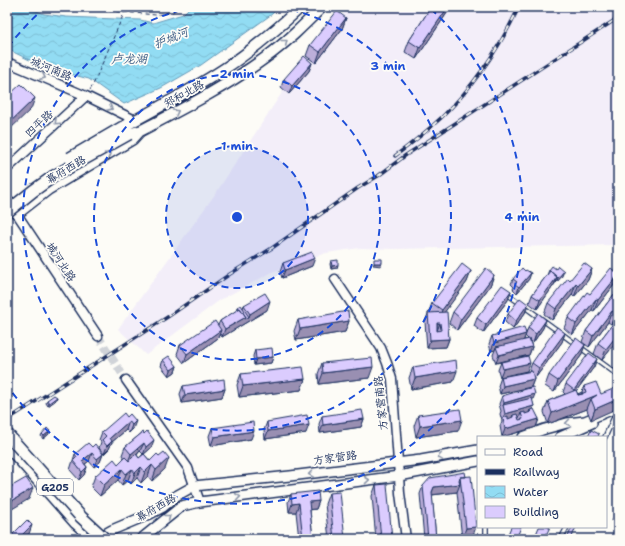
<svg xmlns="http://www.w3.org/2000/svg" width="625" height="546" font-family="'Shantell Sans','LXGW WenKai TC',sans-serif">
<defs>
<pattern id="water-waves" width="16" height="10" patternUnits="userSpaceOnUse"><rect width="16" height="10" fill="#92dcf3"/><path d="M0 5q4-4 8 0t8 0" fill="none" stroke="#7dbdd3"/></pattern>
</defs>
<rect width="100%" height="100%" fill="#fdfcf7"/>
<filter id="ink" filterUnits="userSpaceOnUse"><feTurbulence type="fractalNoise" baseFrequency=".025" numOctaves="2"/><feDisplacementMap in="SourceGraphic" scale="8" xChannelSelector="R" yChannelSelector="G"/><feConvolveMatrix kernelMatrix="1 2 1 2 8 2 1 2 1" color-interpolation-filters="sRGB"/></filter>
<g filter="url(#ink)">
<path fill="#f3eef9" d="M350,7H618V245L394,249L360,248L326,253L274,271L220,300L146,355L118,329L216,193L312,47Z"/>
<path fill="url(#water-waves)" stroke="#6297b7" d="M7,7H27L44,14L66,17L140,20L153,23L183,14L190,7H279L272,14L201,65L161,88L124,104L89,79L59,71L38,64L7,49Z"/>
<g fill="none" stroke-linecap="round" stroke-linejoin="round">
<path stroke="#d0d3d8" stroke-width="8" stroke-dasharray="8 4" stroke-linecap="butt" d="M98,336L126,380"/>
<g stroke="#1b2f5e" stroke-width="6">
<path id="service" d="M506,293L618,375
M605,437L616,413
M486,527V539
M561,539L567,527"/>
</g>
<g stroke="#1b2f5e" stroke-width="11">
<path id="tertiary" d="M7,62L86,96L135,120
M7,169L86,96
M7,199L98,336
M17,215L49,190L133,140L142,130
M335,279L381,348L387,363L392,379L399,476L400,493L406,539
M126,380L188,468L200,502"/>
</g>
<g stroke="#1b2f5e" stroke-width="12">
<path id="secondary" d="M523,437L545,429L567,423L585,421L618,407
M560,437L592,423
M96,539L112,530L150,514L163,507L176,496L194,486L290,476L421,460L478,450
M141,539L182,506L200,502L399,476L478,461"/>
</g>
<g stroke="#1b2f5e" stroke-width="13">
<path id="primary" d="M123,127C157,108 192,90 224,69C252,51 277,29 301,7
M129,134L142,130C184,108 227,86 265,58C286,43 304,25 322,7"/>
</g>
<g stroke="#1b2f5e" stroke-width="14">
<path id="trunk" d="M7,445L76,523L94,539"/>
</g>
<path stroke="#1b2f5e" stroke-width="1" stroke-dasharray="4 3" stroke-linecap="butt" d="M68,7L156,15L173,12L179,7
M90,90L93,85L125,11"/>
<use href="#service" stroke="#fdfcf7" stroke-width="3.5"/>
<use href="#tertiary" stroke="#fdfcf7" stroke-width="8"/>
<use href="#secondary" stroke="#fdfcf7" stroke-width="9"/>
<use href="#primary" stroke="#fdfcf7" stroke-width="10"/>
<use href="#trunk" stroke="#fdfcf7" stroke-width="11"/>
<g stroke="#1b2f5e" stroke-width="3.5">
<path id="rail" d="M395,156C411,144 427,131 442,117C474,86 500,47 519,7
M7,420L169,316L230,274L272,248L358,188L378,176L406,155L618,18"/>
</g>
<use href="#rail" stroke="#fdfcf7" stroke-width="2" stroke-dasharray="6" stroke-linecap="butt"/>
<g stroke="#1b2f5e" stroke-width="14" stroke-linecap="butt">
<path id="trunk-bridge" d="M70,158L123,127
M7,212L33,191L54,176L129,134
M7,434L81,517L105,539"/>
</g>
<use href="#trunk-bridge" stroke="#fdfcf7" stroke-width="11"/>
</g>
<path fill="#bcafda" stroke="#1b2f5e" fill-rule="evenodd" d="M431,7H449L447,13L416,59L405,52L409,41Z
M346,18L342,29L316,63L306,56L310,45Z
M312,63L309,71L289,94L281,87L284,79Z
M331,261L337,268L331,269L330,264Z
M283,263L312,266L282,278L280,272Z
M592,269L588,280L574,297L572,295L552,320L544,314L548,303L570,280Z
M549,270L562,276L556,283H555L554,285L537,309L529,303L532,295L547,275Z
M471,271L467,282L444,312L449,339L446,347L427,348L425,322L432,303Z
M618,274V276L614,285L594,311L592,310L572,335L564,328L568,318L590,294Z
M494,275L490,286L457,330L449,323L453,312Z
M513,279H529L517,293L513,289L514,287L511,284Z
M618,289V314L611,324L608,322L589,347L582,342L586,331Z
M508,300L483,333L474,326L477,318Z
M528,304L525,313L513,329L505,322L508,314Z
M244,305L267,310L222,337L220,334L218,338L184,363L177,354L180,345L218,325L220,321L236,311L237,307L243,308Z
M618,317V340L602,360L594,354L598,343Z
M298,320L349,321L345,332L296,340L294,331Z
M546,320L543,328L533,343L530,340L532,347L529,355L507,360L527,371L500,377L498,370L501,362L496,363L493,355L495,350L491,351L489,344L492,336L526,334L528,328ZM525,336L528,339L524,340Z
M565,333L562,342L536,377L533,375L534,379L531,387L500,394L498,386L501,377L529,371L532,363Z
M585,345L581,356L554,392L545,386L549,375Z
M255,350L273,357L271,363L254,365L253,356Z
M163,360L177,366L175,372L169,376L161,366Z
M322,363L369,378L319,384L318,374Z
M413,367L453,382L411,389L409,378Z
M594,367L576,391L578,394L582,392L584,386L601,394L591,420L587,410V409L548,424L544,412L548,401L565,394L563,392L566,384Z
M241,374L305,379L301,390L239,397L237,385Z
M183,386L225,389L222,397L182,403L180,394Z
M502,396L532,400L534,406L533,409L539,419L536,427L502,437L500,426L502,421L500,414L501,411L499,404Z
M57,397L56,400L48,406L46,403L47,400Z
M130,414L133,429L129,433L126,430L112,442L109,449L104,454L99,448L101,442L99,440L102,432L127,417Z
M418,415L458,431L416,437L414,426Z
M322,416L364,419L361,427L320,433L319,424Z
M267,422L306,433L265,439L264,430Z
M212,428L251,439L211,446L209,436Z
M143,432L151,448L144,454L150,461L165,469L152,481L148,476L141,483L137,478L131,484L128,480L122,485L118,480L100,496L91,487L95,476L118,464L124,458L122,455L125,447ZM140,451L143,454L139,458L137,455Z
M42,434H49L43,439L41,436Z
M92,447L103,454L100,462L94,467L89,461L85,464L87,467L84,475L79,480L70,470L75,454Z
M618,459V475L613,472Z
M466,477L472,538L462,539L457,492L432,495L436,539H424L420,494L423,486Z
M376,485L392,539H376L372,496Z
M329,493L345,539H329L325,504Z
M291,494L319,501L316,509L310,510L313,539H299L296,512H289L288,502Z
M618,506V523L612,521Z"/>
<path fill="#998fb2" stroke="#1b2f5e" d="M448,7H449L447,13L416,59L420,48Z
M346,18L342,29L316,63L320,52Z
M312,63L309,71L289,94L292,86Z
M35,98L31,109L7,132V125Z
M315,258L312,266L282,278L285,270Z
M374,263H382L381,266L373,265Z
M338,265L337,268L331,269L332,266Z
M592,269L588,280L574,297L578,286Z
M471,271L467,282L438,321L442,310Z
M564,271L562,276L556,283L558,278Z
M531,273L529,279L517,293L519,287Z
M494,275L490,286L457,330L461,319Z
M618,275L614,285L594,311L598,300Z
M557,277L554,285L537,309L540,300Z
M576,284L572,295L552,320L556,309Z
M511,291L508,300L483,333L486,325Z
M596,299L592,310L572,335L576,324Z
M270,301L267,310L222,337L225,329L246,317H249L250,314Z
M528,304L525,313L513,329L516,321Z
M618,308V314L611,324L615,313Z
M612,311L608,322L589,347L593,336Z
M546,320L543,328L533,343L536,334Z
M349,321L345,332L296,340L300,329Z
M437,323H440L437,331Z
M221,330L218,338L184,363L187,354Z
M565,333L562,342L536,377L539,368Z
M526,334L523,342L496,347L495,350L491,351L494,343Z
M618,334V340L602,360L606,349Z
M449,339L446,347L427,348L430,340Z
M585,345L581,356L554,392L558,381Z
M532,347L529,355L496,363L499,355Z
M273,357L271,363L254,365L256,359Z
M597,359L594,367L571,398L574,390Z
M530,363L527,371L500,377L503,369Z
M177,366L175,372L169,376L171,370Z
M373,367L369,378L319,384L323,373Z
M457,371L453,382L411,389L415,378Z
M305,379L301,390L239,397L243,386Z
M534,379L531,387L500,394L503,386Z
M225,389L222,397L182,403L185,395Z
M535,394L532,402L503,406L504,403Z
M597,395L591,399L587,409L548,424L552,413Z
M57,397L56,400L48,406L49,403Z
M618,399V408L591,420L595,409Z
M534,406L531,415L530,410L528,415L521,413L519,418L513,419V415L511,420L503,419L505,414Z
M364,419L361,427L320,433L323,425Z
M539,419L536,427L502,437L505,429Z
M462,420L458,431L416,437L420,426Z
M129,421L126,430L112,442L109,449L104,454L110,438Z
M136,421L133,429L129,433L132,425Z
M309,425L306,433L265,439L268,431Z
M50,431L49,434L43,439L44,436Z
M254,431L251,439L211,446L214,437Z
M154,440L151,448L143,455L146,447Z
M144,443L140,451L128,462L131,454Z
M92,453L89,461L79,469L82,461Z
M103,454L100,462L94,467L97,459Z
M169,458L165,469L152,481L156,470Z
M152,465L148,476L141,483L145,472Z
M87,467L84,475L79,480L82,472Z
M141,467L137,478L131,484L135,473Z
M122,469L118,480L100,496L104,485Z
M132,469L128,480L122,485L126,474Z
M11,472L8,480H7V474Z
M460,484L457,492L431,495L434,487Z
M33,488L29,499L7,512V504Z
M319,501L316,509L306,510L309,502Z
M299,503L296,512H289L292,504Z
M32,525L29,534L23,539H18Z
M476,527L472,538L462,539L466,528Z"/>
<path fill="#dbccfe" stroke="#1b2f5e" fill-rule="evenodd" d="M431,7H448L420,48L409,41Z
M337,11L346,18L320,52L310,45Z
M304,56L312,63L292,86L284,79Z
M21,84L35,98L7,125V97Z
M312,252L315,258L285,270L283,263Z
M374,259H382V263H374Z
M338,260V265L332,266L331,261Z
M584,263L592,269L578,286L576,284L556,309L548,303L568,278L570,280Z
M462,264L471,271L442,310L432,303Z
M552,266L556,269L558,266L564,271L558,278L549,270Z
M486,268L494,275L461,319L453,312Z
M522,268L525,271L526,270L531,273L519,287L515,284L517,282L513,279Z
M611,268L618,274V275L598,300L596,299L576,324L568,318L587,292L590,294Z
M550,271L557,277L540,300L532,295Z
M502,285L511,291L486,325L477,318Z
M618,289V308L615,313L612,311L593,336L586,331Z
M265,293L270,301L250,314L244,305Z
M520,298L528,304L516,321L508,314Z
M241,305L249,317L245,319L246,317L240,308L238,309L237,307Z
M240,308L246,317L225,329L220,321Z
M348,311L349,321L300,329L298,320Z
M447,312L449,339L430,340L428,313ZM437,323H440L441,330L437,331Z
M538,313L546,320L536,334L528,328Z
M618,317V334L606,349L598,343Z
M215,321L221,330L187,354L180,345Z
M524,327L526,334L494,343L492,336Z
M557,327L565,333L539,368L532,363Z
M576,338L585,345L558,381L549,375Z
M529,339L532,347L499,355L496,347Z
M272,348L273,357L256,359L255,350Z
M589,353L597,359L574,390L566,384Z
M169,356L177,366L171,370L163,360Z
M528,356L530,363L503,369L501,362Z
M372,358L373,367L323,373L322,363Z
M456,360L457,371L415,378L413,367Z
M303,367L305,379L243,386L241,374Z
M532,371L534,379L503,386L501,377Z
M224,379L225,389L185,395L183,386Z
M596,382L601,394L618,387V399L595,409L591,399L597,395L552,413L548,401L576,390L578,395L586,392L584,386Z
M533,387L535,394L504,403L502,396Z
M582,392L583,394L578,395V394Z
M54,395L57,397L49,403L47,400Z
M532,398L534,406L505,414L503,405Z
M460,409L462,420L420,426L418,415Z
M534,409L539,419L505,429L503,418L508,416V419L513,417V415L517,414L519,420L523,419L521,413L525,412V414L531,412L530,410Z
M362,410L364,419L323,425L322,416Z
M124,413L127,417L130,414L136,421L132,425L129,421L110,438L112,441L107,446L102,440L106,436L102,432Z
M307,415L309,425L268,431L267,422Z
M253,422L254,431L214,437L212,428Z
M47,428L50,431L44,436L42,434Z
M591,430L599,434L598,437H588Z
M147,431L154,440L146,447L144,443L131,454L125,447L143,432L144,434Z
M88,443L92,447L95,444L103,454L97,459L92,453L82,461L87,467L82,472L73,461L77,457L75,454Z
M164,452L169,458L156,470L152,465L145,472L141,467L135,473L132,469L126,474L122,469L104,485L95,476L114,459L118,464L125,457L129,461L136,454L139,458L144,454L150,461L157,454L159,456Z
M618,459V465L616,464Z
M7,466L11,472L7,474Z
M465,472L466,477H460L459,480L460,484L434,487L432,492L436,539H428L423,486L430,478Z
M471,476L476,527L466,528L460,477Z
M26,478L33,488L7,504V489Z
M387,484L392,539H381L376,485Z
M318,491L319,501L309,502L313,539H303L299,503L292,504L291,494Z
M340,492L345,539H334L329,493Z
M618,506V513L615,512Z
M27,520L32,525L18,539H8Z
M511,527H521L516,539H506Z
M539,527H550L544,539H534Z
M572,527H576L571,539H567Z"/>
<defs><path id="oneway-chevron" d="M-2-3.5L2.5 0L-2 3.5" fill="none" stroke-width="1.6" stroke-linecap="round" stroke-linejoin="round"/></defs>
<g stroke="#8c96aa">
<use href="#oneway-chevron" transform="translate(285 42) rotate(-39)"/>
<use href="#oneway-chevron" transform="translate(43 77) rotate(24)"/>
<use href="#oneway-chevron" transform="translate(110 108) rotate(27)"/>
<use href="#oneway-chevron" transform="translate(176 112) rotate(-28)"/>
<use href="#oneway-chevron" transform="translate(57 122) rotate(137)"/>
<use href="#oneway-chevron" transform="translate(108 155) rotate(-31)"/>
<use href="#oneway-chevron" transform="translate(568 423) rotate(171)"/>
<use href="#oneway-chevron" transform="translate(440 457) rotate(171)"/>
<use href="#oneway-chevron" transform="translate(311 474) rotate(172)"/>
<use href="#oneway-chevron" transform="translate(367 480) rotate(-6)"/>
<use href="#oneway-chevron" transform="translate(238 497) rotate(-8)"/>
<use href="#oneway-chevron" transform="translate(168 517) rotate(-38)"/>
</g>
</g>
<circle cx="237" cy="217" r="71" fill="#1d4ed8" fill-opacity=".12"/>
<g fill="none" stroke="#1d4ed8" stroke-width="2" stroke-dasharray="7 5">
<circle cx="237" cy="217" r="71"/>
<circle cx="237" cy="217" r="143"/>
<path d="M280 7A214 214 0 1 1 194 7"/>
<path d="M8 47A285 285 0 0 1 43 9M431 9A285 285 0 1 1 8 387"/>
</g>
<g text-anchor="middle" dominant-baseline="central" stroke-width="3.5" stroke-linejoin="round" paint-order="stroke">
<rect fill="#fdfcf7" stroke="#5f6c8c" stroke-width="1" x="37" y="479" width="36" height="16" rx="3"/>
<g font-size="10" font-weight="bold" fill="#1b2f5e">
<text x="55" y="487">G205</text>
</g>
<g font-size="11" fill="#1b2f5e" stroke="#fdfcf7">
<text transform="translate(51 69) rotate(23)">城河南路</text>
<text transform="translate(184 94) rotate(-29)">郑和北路</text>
<text transform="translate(39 124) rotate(-43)">四平路</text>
<text transform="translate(66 170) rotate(-31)">幕府西路</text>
<text transform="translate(61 262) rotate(57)">城河北路</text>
<text transform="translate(381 403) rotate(-96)">方家营南路</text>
<text transform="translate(335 458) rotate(-8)">方家营路</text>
<text transform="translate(156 508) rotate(-30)">幕府西路</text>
</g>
<g font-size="12" font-style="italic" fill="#395a83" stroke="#fdfcf7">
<text transform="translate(171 38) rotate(-22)">护城河</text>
<text x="129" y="59">卢龙湖</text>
</g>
</g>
<circle cx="237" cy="217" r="6" fill="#1d4ed8" stroke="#fdfcf7" stroke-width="2"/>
<g font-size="12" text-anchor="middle" font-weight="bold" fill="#1d4ed8" stroke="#fdfcf7" stroke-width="3.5" stroke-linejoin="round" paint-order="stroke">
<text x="388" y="70">3 min</text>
<text x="237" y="78">2 min</text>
<text x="237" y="150">1 min</text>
<text x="522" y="221">4 min</text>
</g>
<rect width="625" height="546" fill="none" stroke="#fdfcf7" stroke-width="24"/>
<rect x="12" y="12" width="601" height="522" fill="none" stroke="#1b2f5e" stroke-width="1.5" filter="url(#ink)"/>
<rect x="477" y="436" width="130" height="92" fill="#fdfcf7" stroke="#a3aaba"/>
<rect x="485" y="449" width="20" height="6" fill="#fdfcf7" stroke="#a3aaba"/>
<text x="513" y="456" font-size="12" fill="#1b2f5e">Road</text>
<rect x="485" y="469" width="20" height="6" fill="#1b2f5e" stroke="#a3aaba"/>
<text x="513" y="476" font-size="12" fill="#1b2f5e">Railway</text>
<rect x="485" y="486" width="20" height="12" fill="url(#water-waves)" stroke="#a3aaba"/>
<text x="513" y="496" font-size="12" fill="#1b2f5e">Water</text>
<rect x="485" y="506" width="20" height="12" fill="#dbccfe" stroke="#a3aaba"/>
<text x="513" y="516" font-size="12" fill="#1b2f5e">Building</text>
</svg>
